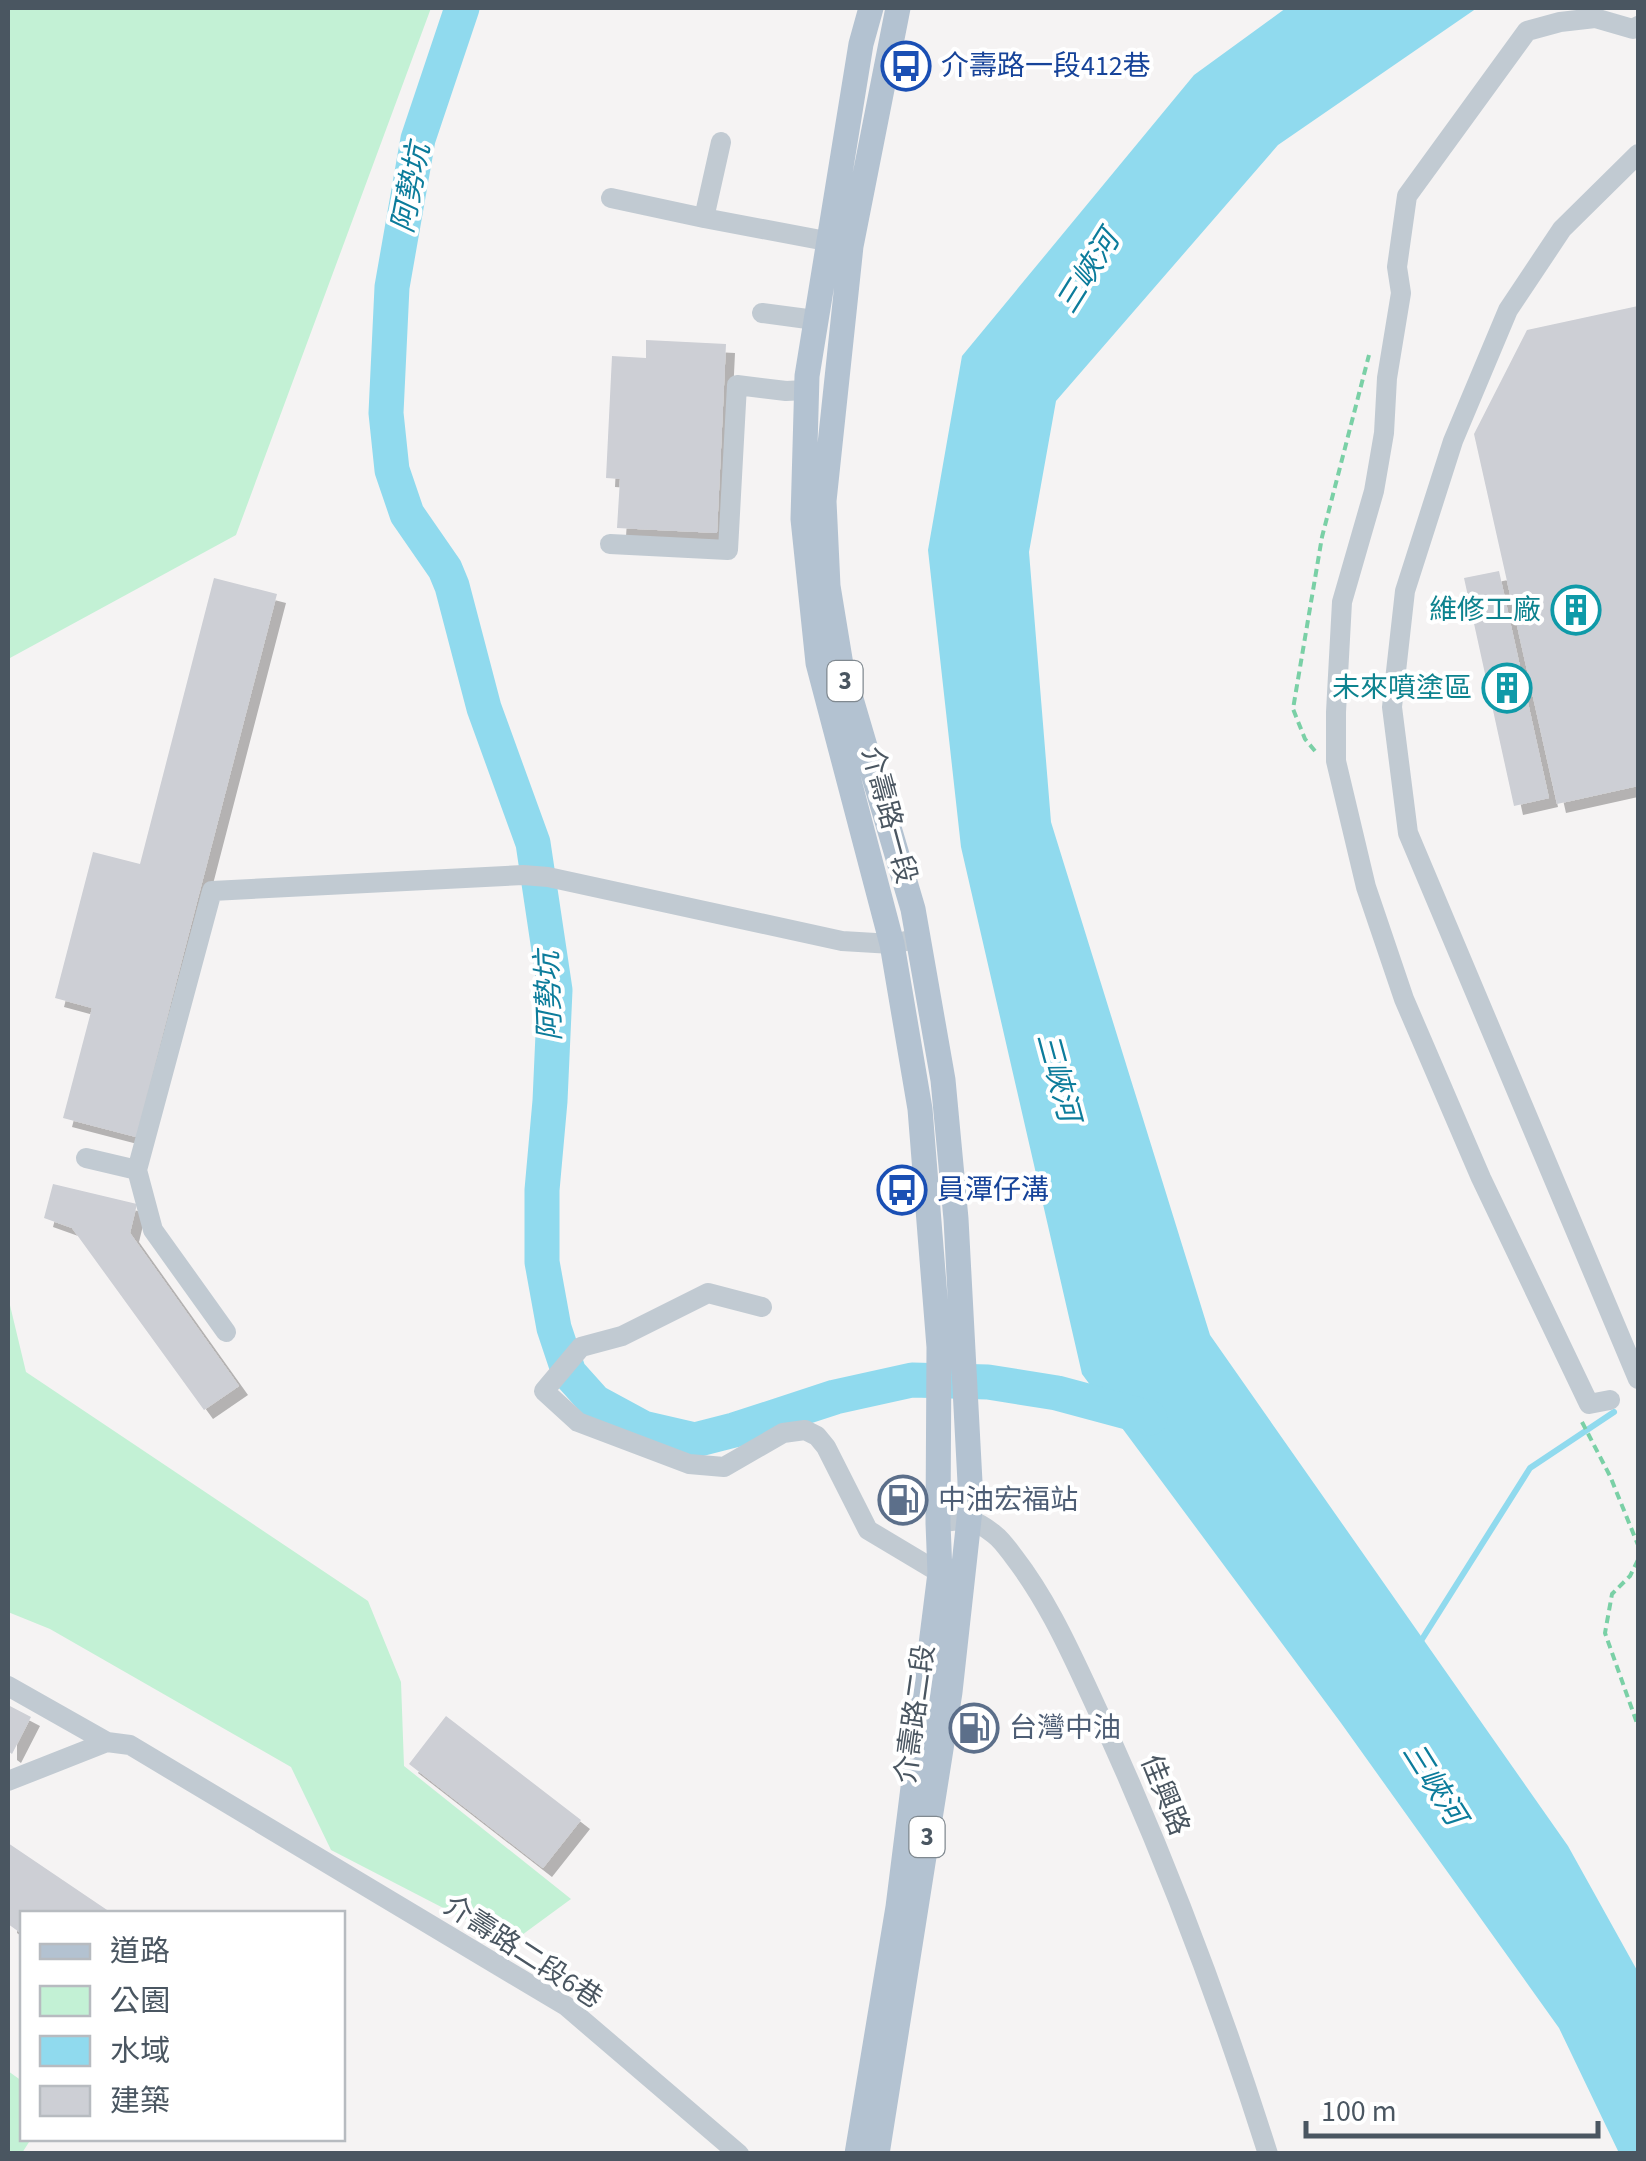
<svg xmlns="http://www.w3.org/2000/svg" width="1646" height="2161" font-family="'Source Sans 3','Noto Sans TC',sans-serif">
<defs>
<filter id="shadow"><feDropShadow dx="9" dy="9" stdDeviation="0" flood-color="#0004"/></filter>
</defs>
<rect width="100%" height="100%" fill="#f5f3f3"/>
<path fill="#c3f1d5" d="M8,8H431L236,535L10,658L8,675Z
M8,1297L26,1372L368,1601L401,1682L404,1766L571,1899L511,1943L331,1850L291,1767L50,1629L8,1612Z
M8,2071L22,2081V2138L31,2139L22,2153H8Z"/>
<path fill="#90daee" d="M1286,8H1477L1278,145L1056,401L1029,552L1051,822L1210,1335L1568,1846L1638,1972V2153H1619L1559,2028L1341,1723L1082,1374L961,847L928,550L962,356L1194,75Z"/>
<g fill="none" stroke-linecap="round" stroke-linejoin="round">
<path stroke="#90daee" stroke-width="6" d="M1419,1644L1530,1468L1614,1412"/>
<path stroke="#90daee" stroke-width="35" d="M462,8L418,139L392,287L386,413L392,470L407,514L445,569L452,586L484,708L533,843L555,990L550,1101L542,1190V1262L554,1328L569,1373L595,1402L643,1428L695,1440L734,1430L835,1397L912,1380L988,1382L1057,1393L1150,1418"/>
</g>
<path fill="#cdcfd5" filter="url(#shadow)" d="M1638,306V786L1557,804L1474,434L1527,330Z
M646,340L726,344L717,533L617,528L620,479L606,478L612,356L646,358Z
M1499,571L1549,798L1514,806L1464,578Z
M214,578L277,594L136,1137L63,1118L92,1008L55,998L93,852L140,864Z
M53,1184L137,1204L130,1233L239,1386L204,1410L72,1228L44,1218Z
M8,1705L31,1717L12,1754L8,1751Z
M446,1716L581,1820L543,1868L409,1764Z
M8,1843L113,1914H22V1934L8,1924Z"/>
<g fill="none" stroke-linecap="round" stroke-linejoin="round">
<path stroke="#7ad0a6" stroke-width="4" stroke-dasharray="8 5" stroke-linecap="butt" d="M1315,751L1305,739L1293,709L1322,537L1369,355
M1582,1422L1610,1476L1638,1545
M1638,1560L1630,1576L1612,1594L1605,1633L1638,1726"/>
<path stroke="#c1cad2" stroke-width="20" d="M721,142L704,218L842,244
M1638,154L1562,229L1508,310L1453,441L1405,591L1392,707L1408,833L1638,1379
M611,198L704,218
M762,313L815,320
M610,544L728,550L737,385L786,391L806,390
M86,1158L137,1170L212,891L523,875L548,877L842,941L892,944L906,941
M137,1170L153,1230L226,1332
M762,1307L708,1293L622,1336L581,1347L544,1391L578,1422L689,1464L724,1467L783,1433L805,1430L817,1436L826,1447L868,1530L940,1573
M1610,1400L1589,1404L1481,1178L1404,999L1366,887L1336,761V712L1342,602L1374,491L1384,433L1387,378L1401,293L1397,267L1407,196L1527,31L1560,22L1595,18L1633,29L1638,26
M938,1523C966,1519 971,1516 994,1534C1002,1540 1008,1549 1014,1557C1044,1596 1065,1640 1085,1683C1157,1836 1217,1993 1268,2154
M8,1686L107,1742L130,1745L566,2006L739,2154
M8,1781L107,1742"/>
<path stroke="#b3c2d1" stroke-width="25" d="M857,2154L898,1907L940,1573L938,1523L939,1347L920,1109L892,944L818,663L803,519L807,376L861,44L871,8
M877,2154L950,1692L971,1501L956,1219L943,1080L913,909L841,665L828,586L824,501L851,246L898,8"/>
</g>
<defs>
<g id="bus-ring" transform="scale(2.5)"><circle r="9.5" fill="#fff" stroke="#1a4fb4" stroke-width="1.5"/><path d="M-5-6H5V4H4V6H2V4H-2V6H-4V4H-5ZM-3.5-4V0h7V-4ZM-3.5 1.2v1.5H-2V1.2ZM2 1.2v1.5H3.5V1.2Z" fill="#1a4fb4"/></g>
<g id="building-ring" transform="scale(2.5)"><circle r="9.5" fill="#fff" stroke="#0f9aa8" stroke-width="1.5"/><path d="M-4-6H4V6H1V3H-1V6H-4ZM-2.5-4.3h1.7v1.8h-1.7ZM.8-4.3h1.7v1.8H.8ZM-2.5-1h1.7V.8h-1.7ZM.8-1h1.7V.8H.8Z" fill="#0f9aa8"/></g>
<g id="fuel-ring" transform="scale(2.5)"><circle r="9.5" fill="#fff" stroke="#5c6f8a" stroke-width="1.5"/><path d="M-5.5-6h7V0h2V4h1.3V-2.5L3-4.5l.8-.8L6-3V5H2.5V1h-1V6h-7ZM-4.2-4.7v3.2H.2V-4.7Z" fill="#5c6f8a"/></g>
</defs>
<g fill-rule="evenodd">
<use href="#bus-ring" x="906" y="66"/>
<use href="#building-ring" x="1576" y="610"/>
<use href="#building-ring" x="1507" y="688"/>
<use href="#bus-ring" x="902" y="1190"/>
<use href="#fuel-ring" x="903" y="1500"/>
<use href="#fuel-ring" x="974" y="1728"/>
</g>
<g text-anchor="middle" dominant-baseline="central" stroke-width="8" stroke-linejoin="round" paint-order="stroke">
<g fill="#fff" stroke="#808990" stroke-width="2.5">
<rect x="827.5" y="661" width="35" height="40" rx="8"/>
<rect x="909.5" y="1817" width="35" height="40" rx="8"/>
</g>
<g font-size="25" font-weight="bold" fill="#4a5661">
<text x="845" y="681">3</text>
<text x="927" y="1837">3</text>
</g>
<g font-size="28" fill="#164399" stroke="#fff" text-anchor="start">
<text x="941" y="66">介壽路一段412巷</text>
<text x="937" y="1190">員潭仔溝</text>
</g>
<g font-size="28" fill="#0d838f" stroke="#fff" text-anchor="end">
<text x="1541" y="610">維修工廠</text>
<text x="1472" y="688">未來噴塗區</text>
</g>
<g font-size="28" fill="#4a5661" stroke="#fff">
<text transform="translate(889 815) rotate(75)">介壽路一段</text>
<text transform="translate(915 1714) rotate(-82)">介壽路二段</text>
<text transform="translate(1165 1795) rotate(68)">佳興路</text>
<text transform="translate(523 1952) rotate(33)">介壽路二段6巷</text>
</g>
<g font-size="28" fill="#4e5e75" stroke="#fff" text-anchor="start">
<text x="938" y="1500">中油宏福站</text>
<text x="1009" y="1728">台灣中油</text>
</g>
<g font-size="30" font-style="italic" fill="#0c7c9b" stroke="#fff">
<text transform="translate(411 188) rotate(-79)">阿勢坑</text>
<text transform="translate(1088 272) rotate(-58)">三峽河</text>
<text transform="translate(549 996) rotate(-92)">阿勢坑</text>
<text transform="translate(1058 1077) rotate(75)">三峽河</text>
<text transform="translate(1434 1784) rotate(58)">三峽河</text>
</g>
</g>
<rect width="1646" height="2161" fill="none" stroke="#4a5661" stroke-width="20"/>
<rect x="20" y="1911" width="325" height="230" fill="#ffffff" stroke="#b7bbc0" stroke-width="2.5"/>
<rect x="40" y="1944" width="50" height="15" fill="#b3c2d1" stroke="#b7bbc0" stroke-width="2.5"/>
<text x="110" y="1961" font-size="30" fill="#4a5661">道路</text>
<rect x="40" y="1986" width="50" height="30" fill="#c3f1d5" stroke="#b7bbc0" stroke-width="2.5"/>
<text x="110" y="2011" font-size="30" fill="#4a5661">公園</text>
<rect x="40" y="2036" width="50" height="30" fill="#90daee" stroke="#b7bbc0" stroke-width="2.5"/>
<text x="110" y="2061" font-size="30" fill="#4a5661">水域</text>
<rect x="40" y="2086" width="50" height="30" fill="#cdcfd5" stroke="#b7bbc0" stroke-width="2.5"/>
<text x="110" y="2111" font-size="30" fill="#4a5661">建築</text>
<path d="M1306 2121v15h292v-15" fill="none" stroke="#4a5661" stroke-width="5"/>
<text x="1321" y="2121" font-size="30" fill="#4a5661" stroke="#ffffff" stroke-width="8" paint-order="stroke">100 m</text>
</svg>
